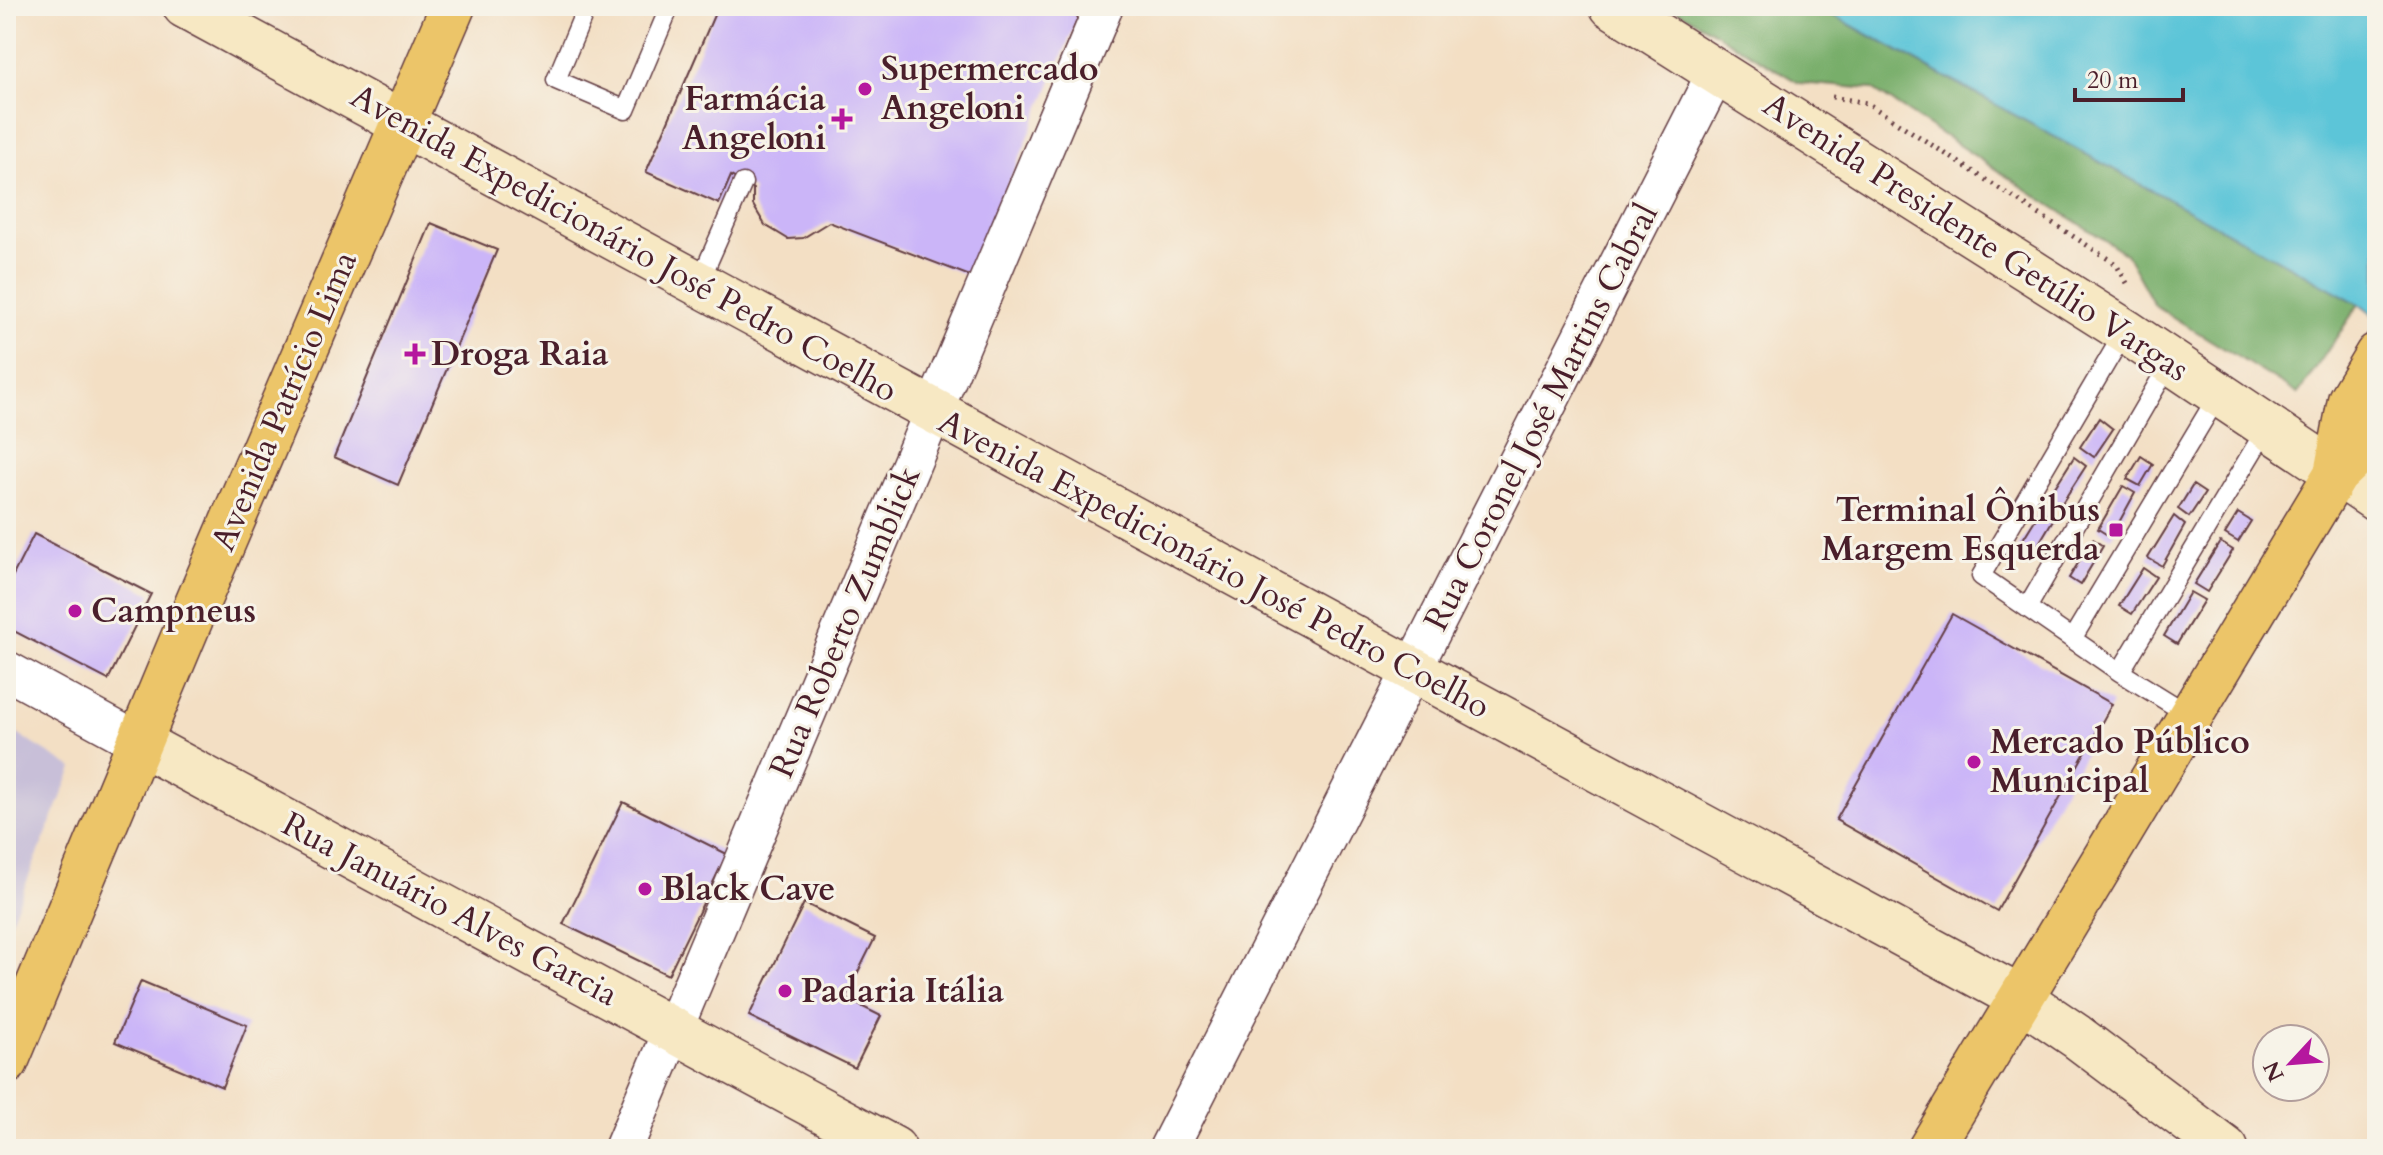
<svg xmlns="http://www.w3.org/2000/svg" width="2383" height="1155" font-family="Cardo,serif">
<rect width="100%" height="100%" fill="#f7f3e8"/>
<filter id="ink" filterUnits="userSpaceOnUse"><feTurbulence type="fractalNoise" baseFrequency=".0125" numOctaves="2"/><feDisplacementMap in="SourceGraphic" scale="16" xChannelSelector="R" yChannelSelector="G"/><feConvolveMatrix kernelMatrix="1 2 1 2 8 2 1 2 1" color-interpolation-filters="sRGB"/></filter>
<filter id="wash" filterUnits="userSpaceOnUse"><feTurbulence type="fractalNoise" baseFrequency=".006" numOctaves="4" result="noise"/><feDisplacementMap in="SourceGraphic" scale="32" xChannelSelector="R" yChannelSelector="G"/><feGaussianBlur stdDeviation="1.8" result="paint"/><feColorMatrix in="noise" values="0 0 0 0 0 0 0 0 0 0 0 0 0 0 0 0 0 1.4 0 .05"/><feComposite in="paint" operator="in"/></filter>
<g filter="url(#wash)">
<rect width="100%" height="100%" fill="#f3dfc4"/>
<path fill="#c8bfd8" d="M6,727L73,768L6,933Z"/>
<path fill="#78ae6b" stroke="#61664b" stroke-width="2" d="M1670,6H1816L2359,304L2298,394L2155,306L2126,254L1872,89L1799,83Z"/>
<path fill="#5cc5d8" stroke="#537282" stroke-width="2" d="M1816,6H2377V318L2359,304Z"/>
<g id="blocks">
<path fill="#cbb5f8" d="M718,6H1083L970,276L829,222L803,238L788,239L765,225L753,205V189L731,176L719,204L646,172Z
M431,223L497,250L398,485L334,457Z
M2099,418L2113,429L2094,457L2080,447Z
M2141,456L2153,464L2140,486L2127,479Z
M2074,457L2086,466L2060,506L2048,498Z
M2193,485L2205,493L2189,517L2178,509Z
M2123,486L2135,493L2111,537L2098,529Z
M2041,510L2054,518L2029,560L2015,552Z
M2238,513L2251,521L2238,542L2225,534Z
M2174,516L2185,525L2162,566L2148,558Z
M34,534L151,594L108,680L6,627V589Z
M2093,539L2103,546L2080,585L2069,578Z
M2220,542L2233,550L2207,592L2194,584Z
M2143,568L2156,577L2132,614L2119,606Z
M2190,592L2204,600L2177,644L2164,636Z
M1952,614L2112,704L1997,911L1836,820Z
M623,802L727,854L668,975L563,924Z
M804,903L875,938L845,998L881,1016L855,1068L749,1016Z
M141,981L247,1025L222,1087L115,1042Z"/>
</g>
</g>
<g filter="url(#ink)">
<use href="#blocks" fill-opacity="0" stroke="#633c42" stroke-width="2"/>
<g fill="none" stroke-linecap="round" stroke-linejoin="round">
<g stroke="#633c42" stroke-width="21">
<path id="lane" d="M587,6L556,80L626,110L670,6
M699,283L743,183
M2125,331L1981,576L2120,672L2191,716
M2027,608L2171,361
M2072,639L2219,394
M2120,672L2268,426"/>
</g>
<g stroke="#633c42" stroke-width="41">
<path id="street" d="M6,670L140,743
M623,1149L1104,6
M1168,1149L1717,71"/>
</g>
<g stroke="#633c42" stroke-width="47">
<path id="secondary" d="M185,6L2020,998L2076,1036L2226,1149
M1612,6L2125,331L2377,500
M140,743L894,1149"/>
</g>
<g stroke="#633c42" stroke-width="47">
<path id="primary" d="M2336,474L2350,400L2377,355
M6,1062L197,604L453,6
M1930,1149L2336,474L2377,435"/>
</g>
<path stroke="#633c42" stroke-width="5" stroke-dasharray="2 6" stroke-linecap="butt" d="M1832,97L1867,103L2116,264L2127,283"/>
<use href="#lane" stroke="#fff" stroke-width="18"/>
<use href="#street" stroke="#fff" stroke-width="38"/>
<use href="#secondary" stroke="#f7e8c3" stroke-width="44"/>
<use href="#primary" stroke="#ecc569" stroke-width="44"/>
</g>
</g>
<g fill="#b5179e" stroke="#f7f3e8" stroke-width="3">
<circle cx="865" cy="89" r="8"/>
<path d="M838 107h8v8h8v8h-8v8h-8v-8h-8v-8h8z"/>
<path d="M411 342h8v8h8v8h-8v8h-8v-8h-8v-8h8z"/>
<rect x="2108" y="522" width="16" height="16" rx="4"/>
<circle cx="75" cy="611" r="8"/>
<circle cx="1974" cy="762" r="8"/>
<circle cx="645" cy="889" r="8"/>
<circle cx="785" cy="991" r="8"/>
</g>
<g text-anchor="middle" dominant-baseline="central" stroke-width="6" stroke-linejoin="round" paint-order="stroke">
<g font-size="34" font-weight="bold" fill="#4a1f2b" stroke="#f7f3e8" text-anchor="start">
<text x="881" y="69">Supermercado<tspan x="881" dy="39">Angeloni</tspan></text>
<text x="826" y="99" text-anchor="end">Farmácia<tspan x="826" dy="39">Angeloni</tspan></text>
<text x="431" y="354">Droga Raia</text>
<text x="2100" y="510" text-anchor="end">Terminal Ônibus<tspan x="2100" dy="39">Margem Esquerda</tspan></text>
<text x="91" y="611">Campneus</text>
<text x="1990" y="742">Mercado Público<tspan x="1990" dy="39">Municipal</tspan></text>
<text x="661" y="889">Black Cave</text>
<text x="801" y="991">Padaria Itália</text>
</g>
<g font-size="34" fill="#4a1f2b" stroke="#f7f3e8">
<text transform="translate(1976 237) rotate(33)">Avenida Presidente Getúlio Vargas</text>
<text transform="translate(624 243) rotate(29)">Avenida Expedicionário José Pedro Coelho</text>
<text transform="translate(284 401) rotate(-67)">Avenida Patrício Lima</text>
<text transform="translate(1541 417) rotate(-63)">Rua Coronel José Martins Cabral</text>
<text transform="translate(1214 564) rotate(28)">Avenida Expedicionário José Pedro Coelho</text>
<text transform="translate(845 622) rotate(-67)">Rua Roberto Zumblick</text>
<text transform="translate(450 909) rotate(28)">Rua Januário Alves Garcia</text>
</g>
</g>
<rect width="2383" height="1155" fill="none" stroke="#f7f3e8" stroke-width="32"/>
<g transform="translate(2291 1063) rotate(244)"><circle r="38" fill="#f7f3e8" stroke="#b29e9c" stroke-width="2"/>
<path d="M0-6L14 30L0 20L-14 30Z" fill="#b5179e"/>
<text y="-12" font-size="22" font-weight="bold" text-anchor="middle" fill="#4a1f2b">N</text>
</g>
<path d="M2075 88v12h108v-12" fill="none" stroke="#4a1f2b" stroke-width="4"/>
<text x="2087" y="88" font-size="24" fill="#4a1f2b" stroke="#f7f3e8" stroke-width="6" paint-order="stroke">20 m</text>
</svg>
